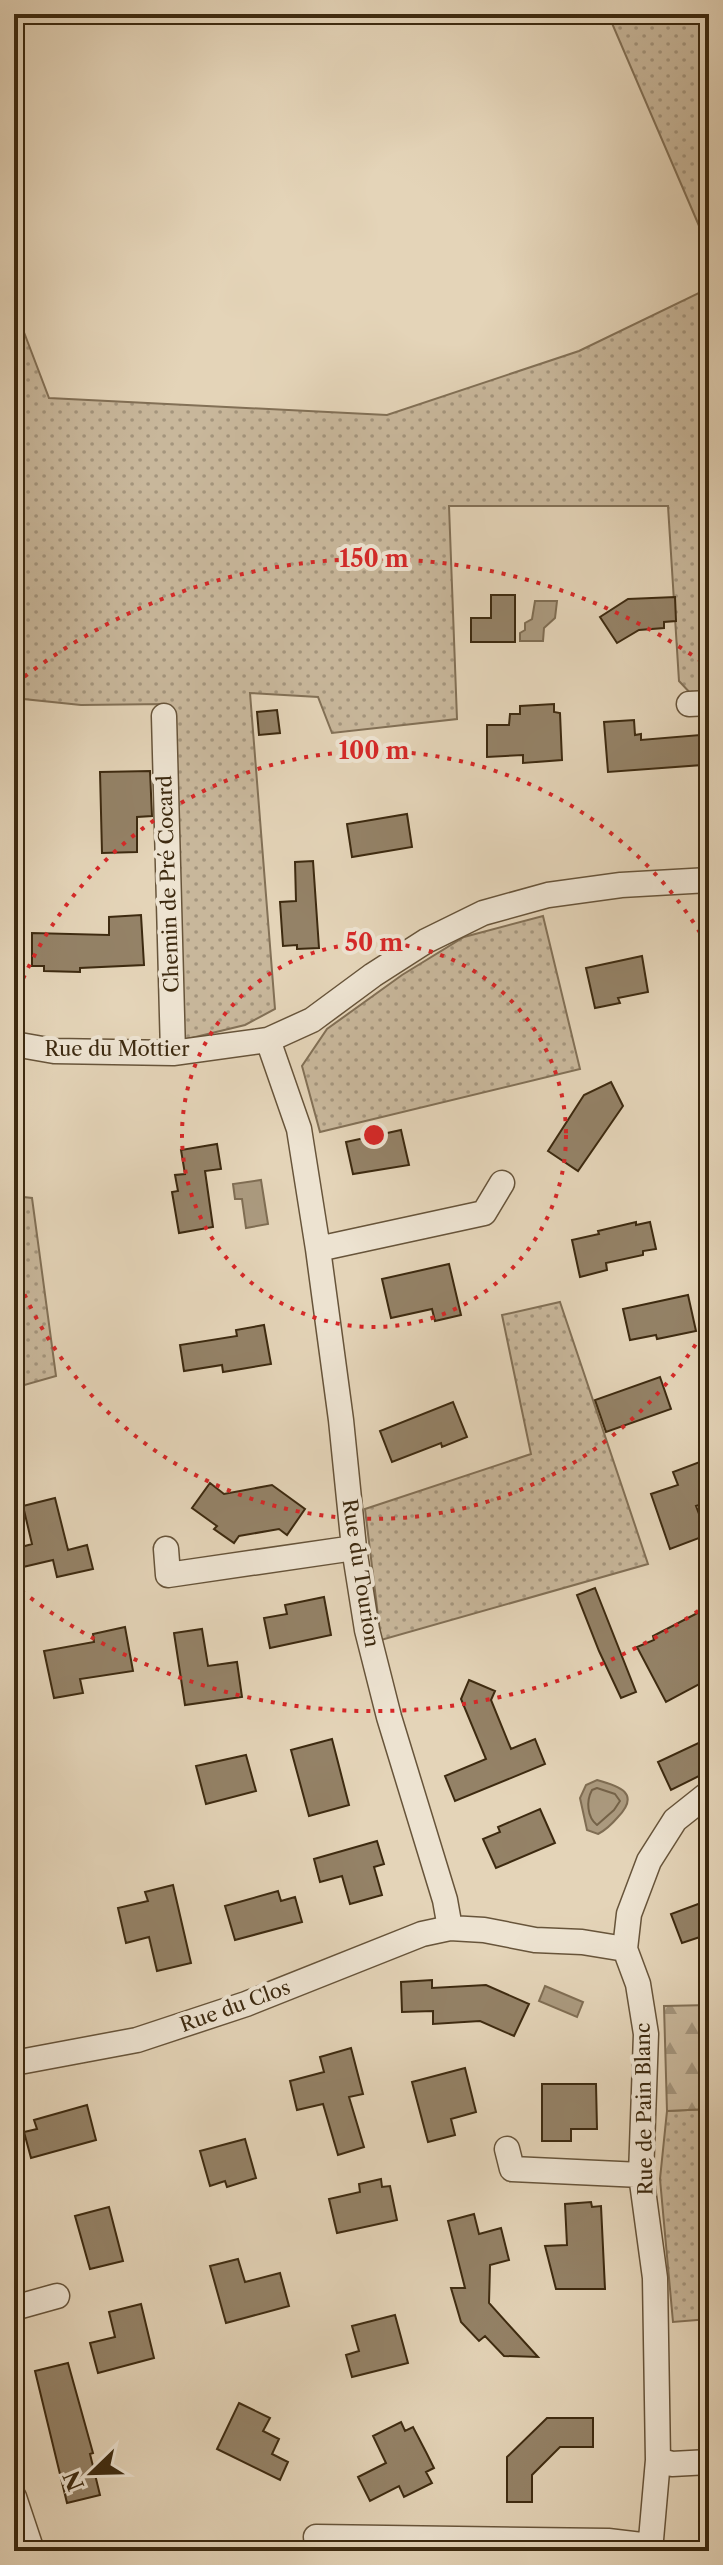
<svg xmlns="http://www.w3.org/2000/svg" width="723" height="2565" font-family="'Libre Caslon Text',serif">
<defs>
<pattern id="grass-dots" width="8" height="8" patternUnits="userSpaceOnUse" patternTransform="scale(2)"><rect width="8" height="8" fill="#c8b79b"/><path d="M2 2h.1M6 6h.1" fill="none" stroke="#a4957d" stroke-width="1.8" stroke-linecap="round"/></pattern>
<pattern id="forest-firs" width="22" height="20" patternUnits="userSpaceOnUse" patternTransform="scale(2)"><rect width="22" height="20" fill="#c8b79b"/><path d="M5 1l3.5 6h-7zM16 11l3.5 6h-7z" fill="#a4957d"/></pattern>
</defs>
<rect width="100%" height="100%" fill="#e4d4b8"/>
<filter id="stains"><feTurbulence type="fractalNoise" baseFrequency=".0025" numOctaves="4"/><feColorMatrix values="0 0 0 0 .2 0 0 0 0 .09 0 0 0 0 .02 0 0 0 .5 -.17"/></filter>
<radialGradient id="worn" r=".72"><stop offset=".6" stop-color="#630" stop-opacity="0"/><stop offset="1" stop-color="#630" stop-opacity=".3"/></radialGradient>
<path fill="url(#grass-dots)" stroke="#827056" stroke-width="2" d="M608,14H709V249Z
M709,288V694L692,695L679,681L668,506H449L457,719L332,733L318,697L250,693L275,1009L245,1025L183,1040L165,704L81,705L14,698V306L49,398L387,415L579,351Z
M543,916L580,1069L320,1132L302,1066L327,1029L402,975L464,937Z
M14,1196L32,1198L56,1376L14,1388Z
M560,1302L648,1564L381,1640L365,1509L531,1454L502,1315Z
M709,2109V2319L673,2322L660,2179L667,2111Z"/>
<path fill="url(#forest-firs)" stroke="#827056" stroke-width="2" d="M709,2005V2109L667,2111L664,2006Z"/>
<path fill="#ab9a7f" stroke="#7f6d53" stroke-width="2" d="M535,601H557L555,618L544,628L543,641H520V633L525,630V623L532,619Z
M261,1180L268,1224L246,1228L242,1199H235L233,1184Z
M597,1780C619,1786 641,1793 618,1817C612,1824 606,1830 598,1834L587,1830L580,1798L586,1785Z
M545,1986L583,2002L577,2017L539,2001Z"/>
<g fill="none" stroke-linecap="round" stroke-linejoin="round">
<path stroke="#746248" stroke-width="2" d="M597,1788L615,1794L620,1801L614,1810L597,1825C587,1817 586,1801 592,1790Z"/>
</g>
<path fill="#948267" stroke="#3d2a10" stroke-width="2" d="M491,595H515V642H471V618H491Z
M675,597L676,621L664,622V628L639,630L617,643L600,617L628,599Z
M554,704V712L560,713L562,760L523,763V755L487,757V725H509L510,714H520V706Z
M277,710L280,733L259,735L257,712Z
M634,720L635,735L641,734V740L700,735L702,765L608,772L604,722Z
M150,771L152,816L137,817V852L102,853L100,772Z
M407,814L412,847L352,857L347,824Z
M313,861L319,948L297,949V945L283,946L280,902L296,901L295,862Z
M141,915L144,965L80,968V972L44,971V966H32V933L109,935V917Z
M642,956L648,992L618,998L620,1003L595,1008L586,968Z
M611,1082L623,1106L578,1171L548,1151L584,1095Z
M401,1130L409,1165L353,1174L346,1142Z
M217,1144L221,1169L205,1171L213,1227L179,1233L172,1192L178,1191L175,1175L185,1174L181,1150Z
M636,1222V1225L650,1222L656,1249L643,1251V1255L606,1263L607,1270L580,1277L572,1240L599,1234L598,1231Z
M449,1264L461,1315L435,1321L432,1309L391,1318L382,1279Z
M688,1295L696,1331L657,1339L656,1335L630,1340L623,1309Z
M264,1325L271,1364L223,1372L222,1365L184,1371L180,1345L237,1336L236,1330Z
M660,1377L671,1409L606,1432L595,1400Z
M453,1402L467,1437L442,1447L441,1443L392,1462L380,1431Z
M705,1460L709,1472V1489L702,1491L706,1503L696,1506L707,1535L670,1549L651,1494L678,1485L673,1472Z
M210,1483L224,1494L272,1485L305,1509L287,1535L279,1529L239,1536L234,1543L214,1529L217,1526L192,1508Z
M55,1498L68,1550L87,1545L93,1569L57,1577L53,1560L23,1567L18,1548L32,1544L23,1506Z
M595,1588L636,1692L621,1698L599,1651L577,1595Z
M324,1597L331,1635L270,1648L264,1618L287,1614L285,1605Z
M709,1607V1679L666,1702L637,1647L654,1640L653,1636Z
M125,1627L133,1671L80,1679L83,1693L54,1698L44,1651L94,1642L93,1634Z
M202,1629L208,1666L237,1662L242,1697L185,1705L174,1633Z
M469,1680L495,1691L491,1700L511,1749L535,1739L545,1764L455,1801L445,1776L486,1759L461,1699Z
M709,1738V1771L671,1790L658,1762Z
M332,1739L349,1805L309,1816L291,1750Z
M246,1755L256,1791L206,1804L196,1766Z
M540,1809L555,1843L496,1868L483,1839L500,1832L498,1827Z
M377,1841L384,1864L374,1867L382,1895L350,1904L342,1876L320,1882L314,1859Z
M173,1885L191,1963L157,1971L149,1937L126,1943L118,1908L148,1901L145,1892Z
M278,1891L281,1901L295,1897L302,1922L235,1940L225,1906Z
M709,1900V1934L682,1943L671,1914Z
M432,1980V1988L486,1985L529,2004L514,2036L480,2021L433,2024V2011L402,2012L401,1982Z
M351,2048L363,2094L349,2097L364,2147L338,2155L323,2104L297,2110L290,2081L324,2072L320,2057Z
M465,2068L476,2112L451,2119L455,2135L428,2142L412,2082Z
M542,2084H596L597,2129H571V2141H542Z
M87,2105L96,2140L31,2158L24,2132L37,2129L34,2120Z
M245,2139L256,2178L227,2187L225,2181L210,2186L200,2151Z
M381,2179L382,2187L390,2186L397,2220L337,2233L329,2199L360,2192L359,2184Z
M591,2202L592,2207L601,2206L605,2289H556L545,2246L567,2245L565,2204Z
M109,2207L123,2261L90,2269L75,2216Z
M474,2214L479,2234L501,2228L509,2260L490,2265L489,2303L538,2357L504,2356L485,2336L479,2341L461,2322L451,2288H465L448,2221Z
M238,2259L245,2282L280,2273L289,2306L226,2323L210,2266Z
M141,2304L154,2358L98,2373L90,2343L115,2337L109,2312Z
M395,2315L408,2363L352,2377L346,2355L359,2351L352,2326Z
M68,2363L93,2453L90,2454L100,2495L67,2503L35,2371Z
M239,2403L270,2418L263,2431L279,2439L272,2454L288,2462L280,2480L217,2449Z
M547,2418H593V2447H560L532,2475V2502H507V2457Z
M401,2422L405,2431L413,2427L427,2454L434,2468L426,2472L432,2483L404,2497L399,2486L370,2501L358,2477L386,2463L373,2436Z"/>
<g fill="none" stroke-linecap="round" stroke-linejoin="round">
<g stroke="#67543a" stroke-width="27">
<path id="street" d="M689,704L709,703
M164,716L173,1053
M268,1040L299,1129L318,1249L341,1420L354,1548L367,1630L389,1717L445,1900L450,1928L484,1930L535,1940L582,1942L625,1949
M14,1044L54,1051L173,1053L268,1040L312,1020L373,975L426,941L483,913L548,895L621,885L709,880
M318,1249L484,1213L502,1183
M166,1549L168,1575L354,1548
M14,2063L137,2040L246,2004L422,1934L450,1928
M507,2149L512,2169L641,2175
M14,2308L57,2296
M658,2460L672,2464L709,2462
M14,2497L32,2551
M316,2537L608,2541L650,2546
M650,2551L658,2460L655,2278L641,2175L646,2034L638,1984L625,1949L629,1914L649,1861L675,1820L709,1793"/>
</g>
<use href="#street" stroke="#ede3d1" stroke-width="24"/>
</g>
<g fill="none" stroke="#d62828" stroke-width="4" stroke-dasharray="4 8">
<circle cx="374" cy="1135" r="192"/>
<path d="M708 1324A384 384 0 0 1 14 1269M14 1001A384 384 0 0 1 708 946"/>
<path d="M708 1604A576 576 0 0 1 15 1586M15 684A576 576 0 0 1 708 666"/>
</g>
<g text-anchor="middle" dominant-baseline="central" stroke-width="8" stroke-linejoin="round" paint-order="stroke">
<g font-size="20" fill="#3d2a10" stroke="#ede3d1">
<text transform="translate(168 884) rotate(-92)">Chemin de Pré Cocard</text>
<text x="117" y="1049">Rue du Mottier</text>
<text transform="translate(361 1573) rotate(81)">Rue du Tourion</text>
<text transform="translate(235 2006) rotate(-20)">Rue du Clos</text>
<text transform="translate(644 2109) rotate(-91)">Rue de Pain Blanc</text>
</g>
</g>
<circle cx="374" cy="1135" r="12" fill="#d62828" stroke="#ede3d1" stroke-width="4"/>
<g font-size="24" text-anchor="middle" font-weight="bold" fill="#d62828" stroke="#ede3d1" stroke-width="8" stroke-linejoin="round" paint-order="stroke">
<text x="374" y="567">150 m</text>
<text x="374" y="759">100 m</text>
<text x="374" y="951">50 m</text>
</g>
<rect width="723" height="2565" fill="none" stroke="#e4d4b8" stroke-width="48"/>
<rect x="16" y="16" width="691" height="2533" fill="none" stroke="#3d2a10" stroke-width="4"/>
<rect x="24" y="24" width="675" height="2517" fill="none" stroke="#3d2a10" stroke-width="2"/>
<g transform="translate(92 2473) rotate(247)" stroke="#ede3d1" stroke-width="6" paint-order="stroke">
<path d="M0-6L14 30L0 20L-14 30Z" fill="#3d2a10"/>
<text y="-12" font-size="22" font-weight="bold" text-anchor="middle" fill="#3d2a10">N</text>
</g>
<rect width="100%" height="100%" filter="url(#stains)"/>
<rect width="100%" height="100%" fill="url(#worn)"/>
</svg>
